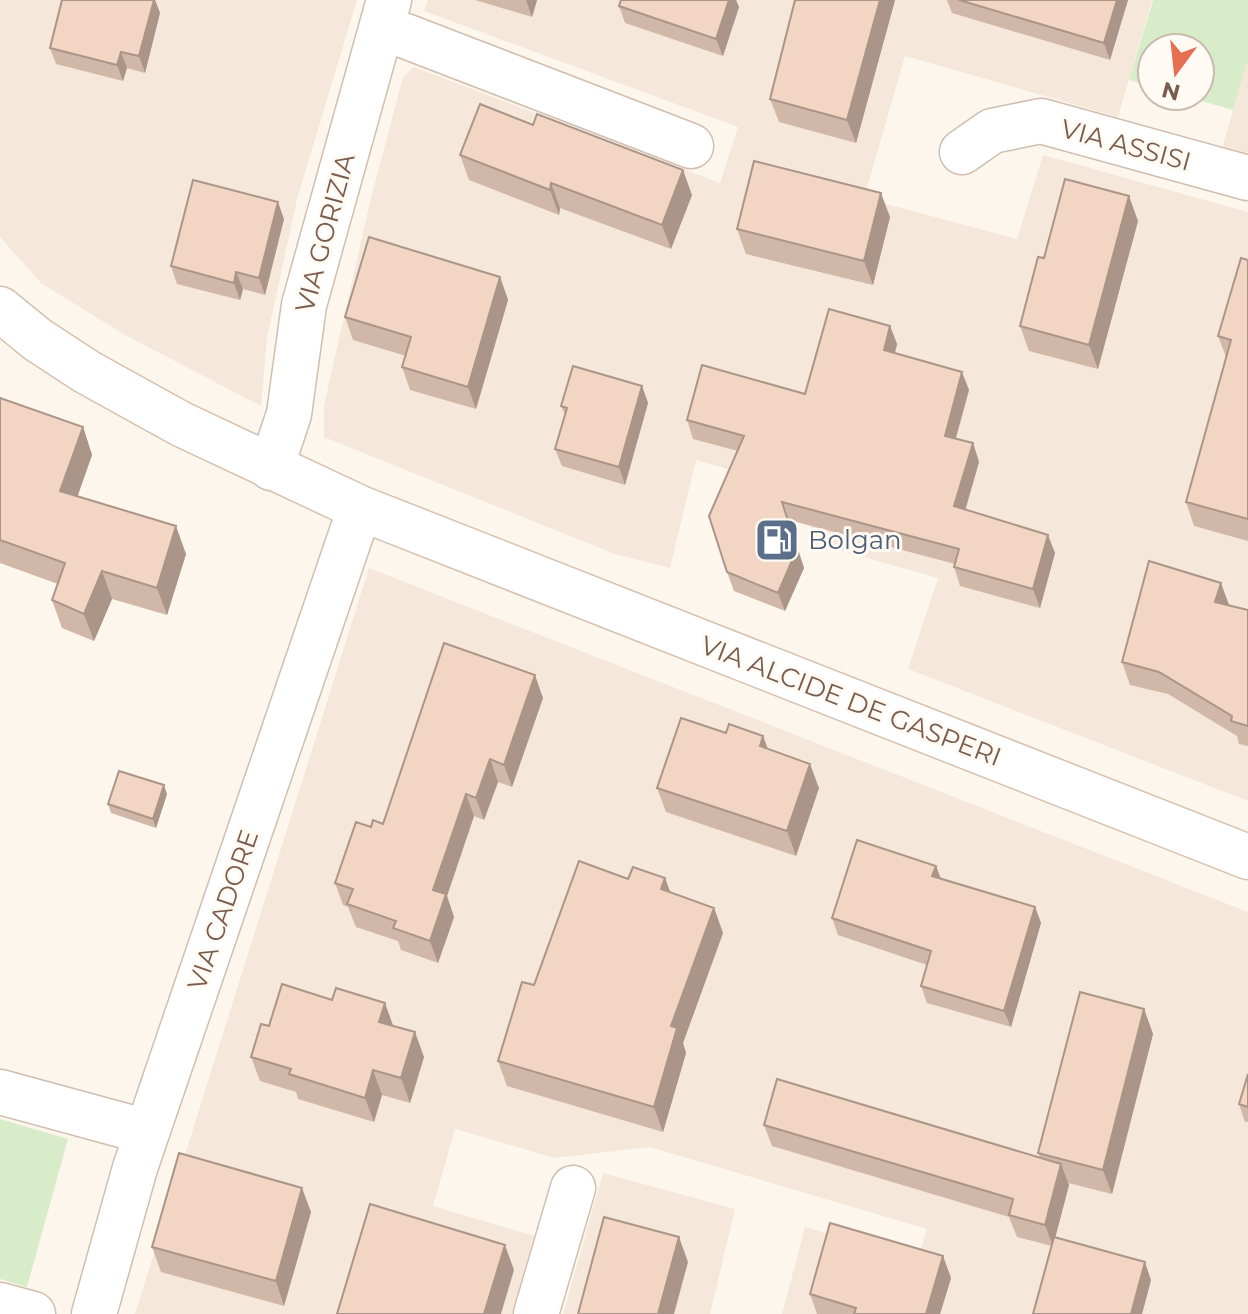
<svg xmlns="http://www.w3.org/2000/svg" width="1248" height="1314" font-family="Montserrat,sans-serif">
<rect width="100%" height="100%" fill="#fdf6ec"/>
<path fill="#f5e8da" d="M0,0H357L297,199L267,338L261,406L125,335L41,283L0,237Z
M428,0H1152L1118,117L905,56L864,198L1017,239L1043,155L1248,212V801L908,669L938,578L807,541L819,496L696,460L670,568L615,554L324,437V405L370,202L403,77L414,67L720,183L738,127L424,11Z
M1248,60V155L1222,148Z
M369,568L1248,912V1314H782L805,1227L918,1259L927,1229L650,1147L555,1158L455,1129L433,1206L534,1236L512,1314H135Z
M603,1173L735,1209L710,1314H563Z"/>
<path fill="#d8ecc9" d="M1153,0H1248V60L1233,110L1184,96H1200V48H1152V87L1129,80Z
M0,1119L68,1139L27,1287L0,1279Z"/>
<g fill="none" stroke-linecap="round" stroke-linejoin="round">
<g stroke="#d1beb0" stroke-width="47">
<path id="street" d="M382,27L691,146
M962,152L992,131L1041,121L1248,178
M271,468L289,414L304,305L389,0
M0,1092L147,1132
M0,1305L33,1314
M94,1314L135,1168L360,508
M536,1314L573,1188"/>
</g>
<g stroke="#d6c0b0" stroke-width="47">
<path id="secondary" d="M0,309L38,340L87,372L181,424L360,508L1248,857"/>
</g>
<use href="#street" stroke="#fff" stroke-width="44"/>
<use href="#secondary" stroke="#fff" stroke-width="44"/>
</g>
<path fill="#d1b7a8" d="M62,0H155L160,13L145,73L127,68L123,81L56,64L50,48Z
M475,0H537L532,17Z
M621,0H736L739,7L723,56L625,23L619,6Z
M795,0H895L856,143L779,122L770,99Z
M947,0H1128L1110,60L952,13Z
M460,155L692,195L671,249L560,208L559,215L469,180Z
M890,217L873,285L746,254L737,229Z
M284,219L265,295L243,289L240,300L177,284L171,266Z
M1138,221L1098,369L1029,351L1020,326Z
M1248,260V541L1194,526L1186,502L1226,357L1218,336Z
M500,277L508,300L476,409L410,390L402,367L406,356L353,340L345,317Z
M890,326L897,344L895,353L969,390L956,439L973,443L979,462L965,510L1055,553L1040,608L960,586L954,567L955,564L789,520L804,568L785,611L734,591L727,572L738,451L693,439L687,420L805,394Z
M642,386L648,403L625,485L562,466L555,449L565,415L561,406Z
M0,398L83,427L92,455L77,496L186,554L167,615L112,599L94,641L62,628L52,600L58,584L0,563Z
M1229,606L1248,610V746L1239,744L1237,736L1168,694L1130,685L1122,662Z
M543,698L512,787L498,782L484,820L474,816L447,896L454,917L438,963L401,950L398,941L356,927L348,907L343,905L335,883L371,827L383,824Z
M726,733L763,736L768,749L819,788L796,856L666,812L657,788Z
M167,794L156,828L111,813L108,804Z
M936,866L941,879L1035,907L1041,923L1011,1027L927,1003L921,986L927,965L838,935L832,918Z
M665,878L670,892L714,908L723,933L683,1043L686,1053L663,1132L507,1086L498,1061L534,985L628,879Z
M1144,1009L1153,1034L1112,1194L1068,1183L1069,1185L1055,1238L1151,1280L1142,1314H1033L1052,1246L1017,1237L1009,1217L772,1146L764,1125L1040,1157L1038,1153Z
M269,1026H393L424,1057L410,1103L382,1095L374,1122L298,1099L296,1092L260,1081L251,1057Z
M1248,1074V1122H1245L1239,1104Z
M311,1212L284,1306L161,1272L152,1247Z
M943,1256L951,1278L940,1314H817L810,1294Z"/>
<path fill="#aa9588" d="M154,0H155L160,13L145,73L139,56Z
M526,0H537L532,17Z
M729,0H736L739,7L723,56L716,39Z
M880,0H895L856,143L847,120Z
M1117,0H1128L1110,60L1104,43Z
M121,52L127,68L123,81L117,65Z
M683,170L692,195L671,249L662,225Z
M551,183L560,208L559,215L550,190Z
M881,193L890,217L873,285L864,261Z
M1129,196L1138,221L1098,369L1089,345Z
M278,202L284,219L265,295L259,278Z
M236,272L243,289L240,300L234,283Z
M500,277L508,300L476,409L468,387Z
M890,326L897,344L891,369L884,350Z
M962,372L969,390L951,454L945,436Z
M642,386L648,403L625,485L619,467Z
M83,427L92,455L70,518L60,491Z
M973,443L979,462L961,525L954,506Z
M782,502L804,568L785,611L778,593Z
M176,526L186,554L167,615L157,588Z
M1048,535L1055,553L1040,608L1033,589Z
M102,571L112,599L94,641L84,614Z
M1221,583L1229,605L1215,602Z
M535,675L543,698L512,787L504,765Z
M763,736L772,761L760,746Z
M490,759L498,782L484,820L476,798Z
M810,764L819,788L796,856L787,831Z
M164,785L167,794L156,828L153,819Z
M466,794L474,816L447,896L454,917L438,963L430,941L433,890Z
M936,866L942,882L932,876Z
M665,878L674,903L661,889Z
M1035,907L1041,923L1011,1027L1004,1011Z
M714,908L723,933L683,1043L686,1053L663,1132L654,1107L671,1026Z
M385,1003L394,1028L379,1022Z
M1144,1009L1153,1034L1112,1194L1103,1170Z
M415,1032L424,1057L410,1103L401,1078Z
M373,1070L382,1095L374,1122L365,1098Z
M1061,1164L1069,1185L1053,1246L1045,1225Z
M302,1188L311,1212L284,1306L276,1281Z
M679,1237L688,1262L674,1314H658Z
M505,1245L514,1270L501,1314H484Z
M943,1256L951,1278L940,1314H926Z
M1145,1262L1151,1280L1142,1314H1131Z"/>
<path fill="#f3d5c3" stroke="#aa9588" stroke-width="2" d="M62,0H154L139,56L121,52L117,65L50,48Z
M621,0H729L716,39L619,6Z
M795,0H880L847,120L770,99Z
M959,0H1117L1104,43Z
M480,104L533,125L537,114L683,170L662,225L551,183L550,190L460,155Z
M754,161L881,193L864,261L737,229Z
M1065,179L1129,196L1089,345L1020,326L1038,257L1044,258Z
M193,180L278,202L259,278L236,272L234,283L171,266Z
M369,237L500,277L468,387L402,367L411,337L345,317Z
M1241,258L1248,260V519L1186,502L1231,340L1218,336Z
M829,309L890,326L884,350L962,372L945,436L973,443L954,506L1048,535L1033,589L954,567L959,549L782,502L797,549L778,593L727,572L709,516L744,436L687,420L702,365L805,394Z
M573,366L642,386L619,467L555,449L567,408L561,406Z
M0,398L83,427L60,491L176,526L157,588L102,571L84,614L52,600L65,563L0,540Z
M1149,561L1221,583L1215,602L1248,610V726L1231,721L1232,716L1159,672L1122,662Z
M444,643L535,675L504,765L490,759L476,798L466,794L433,890L446,894L430,941L393,928L396,921L347,904L353,889L335,883L356,822L371,827L373,820L383,824Z
M681,718L726,733L729,724L763,736L760,746L810,764L787,831L657,788Z
M119,771L164,785L153,819L108,804Z
M857,840L936,866L932,876L1035,907L1004,1011L921,986L931,951L832,918Z
M579,861L628,879L633,867L665,878L661,889L714,908L671,1026L677,1028L654,1107L498,1061L522,982L534,985Z
M282,984L332,1000L336,988L385,1003L379,1022L415,1032L401,1078L373,1070L365,1098L289,1074L291,1069L251,1057L261,1024L269,1026Z
M1080,992L1144,1009L1103,1170L1038,1153Z
M1248,1074V1107L1239,1104Z
M777,1079L1061,1164L1045,1225L1009,1215L1013,1199L764,1125Z
M179,1153L302,1188L276,1281L152,1247Z
M370,1204L505,1245L484,1314H337Z
M604,1217L679,1237L658,1314H578Z
M830,1223L943,1256L926,1314H854L856,1308L810,1294Z
M1054,1237L1145,1262L1131,1314H1033Z"/>
<defs>
<g id="fuel-square" transform="scale(2.3)"><rect x="-9" y="-9" width="18" height="18" rx="4" fill="#5c6f8a" stroke="#fffaf3"/><path d="M-5.5-6h7V0h2V4h1.3V-2.5L3-4.5l.8-.8L6-3V5H2.5V1h-1V6h-7ZM-4.2-4.7v3.2H.2V-4.7Z" fill="#fff"/></g>
</defs>
<g fill-rule="evenodd">
<use href="#fuel-square" x="777" y="540"/>
</g>
<g text-anchor="middle" dominant-baseline="central" stroke-width="6" stroke-linejoin="round" paint-order="stroke">
<g font-size="26" fill="#7a5c4d" stroke="#fffaf3">
<text transform="translate(1126 145) rotate(15)">VIA ASSISI</text>
<text transform="translate(325 233) rotate(-75)">VIA GORIZIA</text>
<text transform="translate(851 701) rotate(21)">VIA ALCIDE DE GASPERI</text>
<text transform="translate(223 910) rotate(-71)">VIA CADORE</text>
</g>
<g font-size="26" fill="#4e5e75" stroke="#fffaf3" text-anchor="start">
<text x="808" y="540">Bolgan</text>
</g>
</g>
<g transform="translate(1176 72) rotate(195)"><circle r="38" fill="#fffaf3" stroke="#cabbb1" stroke-width="2"/>
<path d="M0-6L14 30L0 20L-14 30Z" fill="#e76f51"/>
<text y="-12" font-size="22" font-weight="bold" text-anchor="middle" fill="#7a5c4d">N</text>
</g>
</svg>
